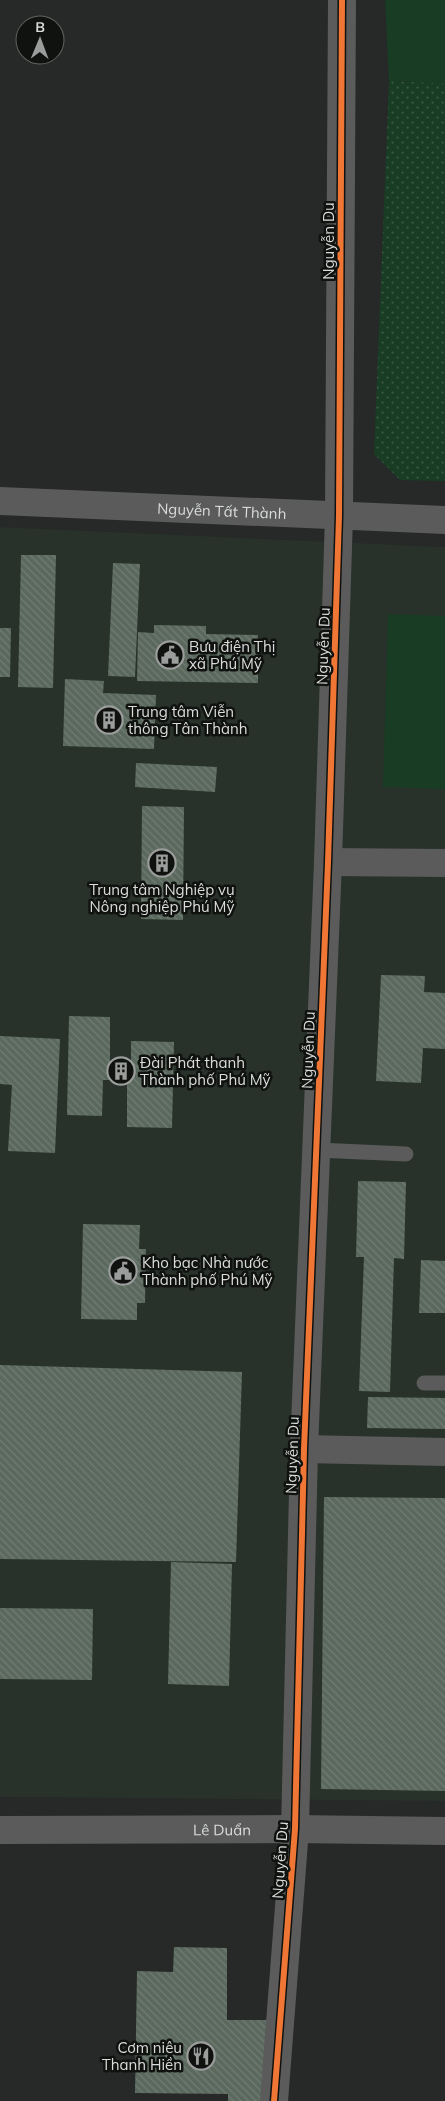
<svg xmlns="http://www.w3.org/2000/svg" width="445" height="2101" font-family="Mulish,sans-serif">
<defs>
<pattern id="grass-dots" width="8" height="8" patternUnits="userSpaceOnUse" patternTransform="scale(1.25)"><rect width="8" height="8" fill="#193c24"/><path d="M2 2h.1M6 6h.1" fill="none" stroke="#3a5843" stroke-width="1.8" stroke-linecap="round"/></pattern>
<pattern id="building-back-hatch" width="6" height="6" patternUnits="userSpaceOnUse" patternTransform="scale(1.25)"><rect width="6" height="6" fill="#5a685d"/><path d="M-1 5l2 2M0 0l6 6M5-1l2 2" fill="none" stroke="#717d74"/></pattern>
</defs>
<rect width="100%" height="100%" fill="#262927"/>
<path fill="#28312a" d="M0,527L445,547V1801L0,1797Z"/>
<path fill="url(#grass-dots)" d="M389,81L445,83V481L400,480L374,454Z"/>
<path fill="#193c24" d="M385,0H445V83L389,81Z
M388,614L445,616V789L383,787Z"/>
<path fill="url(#building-back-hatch)" d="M21,555H56L53,688L18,687Z
M113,563L140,564L135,677L108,676Z
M154,625L206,626V634L258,635V683L137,681L138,632L154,633Z
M0,628H11L10,677H0Z
M65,679L104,681L103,693L156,695L154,749L63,746Z
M136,763L217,767L215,792L135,787Z
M142,806L184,807L183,920L141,919Z
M381,975L425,976L424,992L445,993V1049L423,1048L421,1083L376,1081Z
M69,1016L110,1017V1062H131V1041L174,1042L172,1128L127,1127V1080H103L102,1116L67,1115Z
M0,1036L60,1039L55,1153L8,1151L12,1085L0,1084Z
M358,1181L406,1182L404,1259L394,1258L390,1392L359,1391L364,1257H356Z
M83,1224L140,1225L139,1249H146L145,1303H137V1320L81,1319Z
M421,1260L445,1261V1313H419Z
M0,1365L242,1372L236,1562L0,1559Z
M368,1397L445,1398V1429L367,1428Z
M324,1497L445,1498V1791L321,1789Z
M171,1562L232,1564L229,1686L168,1684Z
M0,1608L93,1609L92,1680L0,1679Z
M174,1947L227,1948V2020H267L266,2101H228V2094L135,2093L137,1971L173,1972Z"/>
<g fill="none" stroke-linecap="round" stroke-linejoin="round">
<path stroke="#5a5b5a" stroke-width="15" d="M317,1150L406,1154
M424,1383H445"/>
<g stroke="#5a5b5a" stroke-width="28">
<path id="s1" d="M0,501L445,520"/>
<path d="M328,862L445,863"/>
<path d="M304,1449L445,1452"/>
<path id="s2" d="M0,1830L295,1829L445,1831"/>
<path d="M274,2101L295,1829L304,1449L328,862L339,516L342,0"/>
</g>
<g stroke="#101210" stroke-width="9">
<path id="cycleway" d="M274,2101L295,1829L304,1449L328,862L339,516L342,0"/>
</g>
<use href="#cycleway" stroke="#f07635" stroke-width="6"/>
</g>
<defs>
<g id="civic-ring" transform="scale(1.4375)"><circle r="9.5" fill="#101210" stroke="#9a9d9b" stroke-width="1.5"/><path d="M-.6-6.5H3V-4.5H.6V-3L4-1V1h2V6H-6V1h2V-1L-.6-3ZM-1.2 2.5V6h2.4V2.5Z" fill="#9a9d9b"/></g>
<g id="building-ring" transform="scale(1.4375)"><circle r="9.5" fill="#101210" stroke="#9a9d9b" stroke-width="1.5"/><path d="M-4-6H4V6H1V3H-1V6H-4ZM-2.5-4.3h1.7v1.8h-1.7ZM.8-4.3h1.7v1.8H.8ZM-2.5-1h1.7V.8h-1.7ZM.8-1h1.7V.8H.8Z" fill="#9a9d9b"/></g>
<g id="restaurant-ring" transform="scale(1.4375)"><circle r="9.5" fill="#101210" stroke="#9a9d9b" stroke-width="1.5"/><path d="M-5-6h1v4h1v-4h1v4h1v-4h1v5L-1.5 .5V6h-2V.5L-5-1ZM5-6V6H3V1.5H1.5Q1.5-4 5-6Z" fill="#9a9d9b"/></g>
</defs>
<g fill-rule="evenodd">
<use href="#civic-ring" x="170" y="655"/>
<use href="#building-ring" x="109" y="720"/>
<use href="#building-ring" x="162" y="863"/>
<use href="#building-ring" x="121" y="1071"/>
<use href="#civic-ring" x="123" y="1271"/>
<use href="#restaurant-ring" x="201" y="2056"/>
</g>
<g text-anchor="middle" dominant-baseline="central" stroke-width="5" stroke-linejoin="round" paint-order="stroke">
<g font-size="15" fill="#d9dcda" stroke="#101210">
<text transform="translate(328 241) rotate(-90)">Nguyễn Du</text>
<text stroke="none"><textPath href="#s1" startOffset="222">Nguyễn Tất Thành</textPath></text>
<text transform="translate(323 646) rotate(-88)">Nguyễn Du</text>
<text transform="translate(308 1050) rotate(-88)">Nguyễn Du</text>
<text transform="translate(292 1455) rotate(-88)">Nguyễn Du</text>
<text stroke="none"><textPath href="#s2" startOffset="222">Lê Duẩn</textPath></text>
<text transform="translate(280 1860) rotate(-86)">Nguyễn Du</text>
</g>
<g font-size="15" fill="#d9dcda" stroke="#101210" text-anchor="start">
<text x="189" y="646">Bưu điện Thị<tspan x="189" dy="17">xã Phú Mỹ</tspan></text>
<text x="128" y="711">Trung tâm Viễn<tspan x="128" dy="17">thông Tân Thành</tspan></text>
<text x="162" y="889" text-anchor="middle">Trung tâm Nghiệp vụ<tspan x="162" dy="17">Nông nghiệp Phú Mỹ</tspan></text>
<text x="140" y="1062">Đài Phát thanh<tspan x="140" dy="17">Thành phố Phú Mỹ</tspan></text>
<text x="142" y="1262">Kho bạc Nhà nước<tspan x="142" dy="17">Thành phố Phú Mỹ</tspan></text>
<text x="182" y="2047" text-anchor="end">Cơm niêu<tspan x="182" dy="17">Thanh Hiền</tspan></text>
</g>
</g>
<g transform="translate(40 40) rotate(1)"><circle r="24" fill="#101210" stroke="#606361"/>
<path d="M0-4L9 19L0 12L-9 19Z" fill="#9a9d9b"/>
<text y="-8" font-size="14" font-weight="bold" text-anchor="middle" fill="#d9dcda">B</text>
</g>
</svg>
